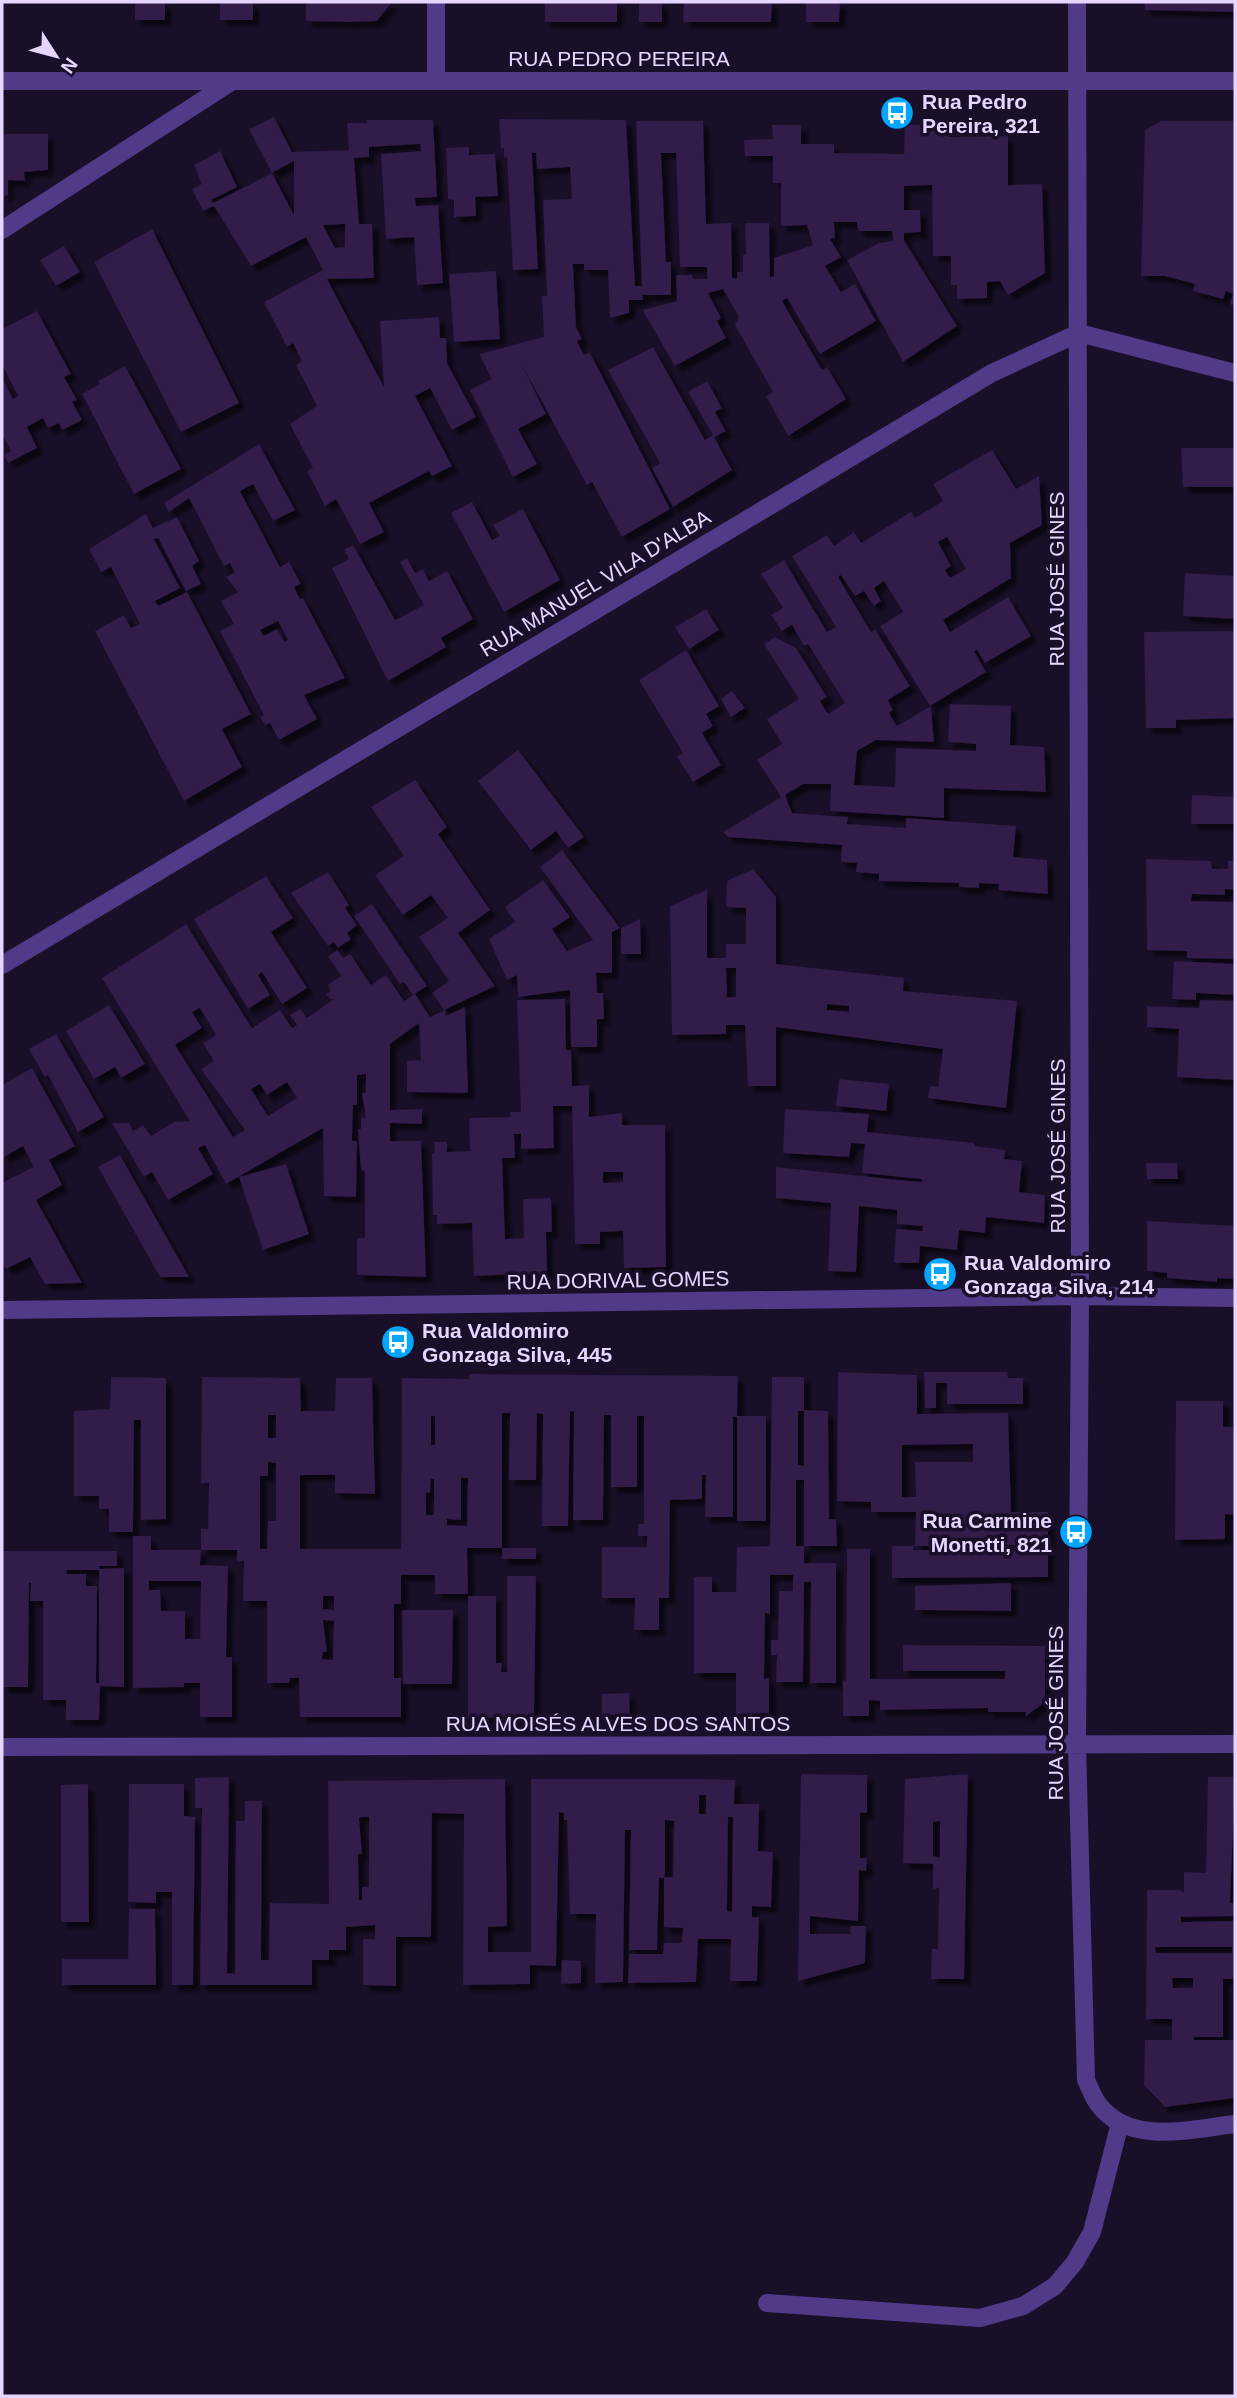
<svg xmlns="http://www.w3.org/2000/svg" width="1237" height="2398" font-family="Helvetica,sans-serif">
<defs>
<filter id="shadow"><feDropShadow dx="6" dy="6" stdDeviation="2" flood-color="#0009"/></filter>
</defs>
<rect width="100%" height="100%" fill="#1a0f28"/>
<path fill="#301b49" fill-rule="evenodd" filter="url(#shadow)" d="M135,2H165V20H135Z
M220,2H253V20H220Z
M306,2H392L377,21L349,22L306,21Z
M545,2H617V22H545Z
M639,2H662V22H639Z
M684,2H772L771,22H683Z
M806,2H840L839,22H806Z
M1145,2H1235V12L1145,10Z
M274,117L292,152L349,150L347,123H367V120H433L437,197L415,198L416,206L438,205L443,283L417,285L414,237L386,239L381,154L421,151L420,144L369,147V157L354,158L359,224H372L374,278L327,279L384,387L380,321L439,317L440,338H446L447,363L476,417L452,430L430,388L415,396L452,466L432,476L429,471L369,503L384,532L360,544L336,499L325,506L307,471L313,468L290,424L317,406L296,365L302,361L293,343L287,347L264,302L323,270L306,237L251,266L214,206L203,211L192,189L202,184L194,165L220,151L237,187L211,200L213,203L272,173L294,215V161L272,173L249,129ZM345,224V247L335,248L323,225Z
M499,119L626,120L635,286H642L636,121H703L706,224L731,223L732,278L737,279V272H743V255L746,254L745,223H769L770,277L774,276V258L813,245L807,225L781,226V183H773V156H745L744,140L773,139L772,125H801V144H834V153L904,154L905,125H949V137L1008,136V185L1042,184L1045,273L1008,295L1000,281L987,282V298L957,299V285H951V256H933L932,185L904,186V210H920L921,232L904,233V240L957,326L903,362L847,260L879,243L893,241L892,231H858L857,222H834L835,238L830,239L841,257L825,266L841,292L855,284L876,321L820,354L787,298L782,301L822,370L827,367L846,399L788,436L766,396L773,392L735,325L739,317L723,289L708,293L721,318L717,321L726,338L675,366L646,316L643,310L677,301L676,275H692L693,279H707V267H680L676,153H661L666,262H671V295H642L643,300H629V313L610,318L608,270H584V264H573L576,327L582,339L577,341L584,355L589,352L599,370L670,509L622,537L592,482L587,485L522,365L546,414L518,429L537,464L513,477L470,390L492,379L479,354L544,337L542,296H547L543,200L572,199L570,167L537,169L536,153H532L538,269L513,270L507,157L504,158V148L501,149Z
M1161,121H1235V306L1230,304L1233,294L1226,291L1223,299L1193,291L1195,284L1165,276H1141L1145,130Z
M2,134H48V170L24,172L25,181L8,180V195L2,197Z
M469,147V155L495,154L498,196L475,197L476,216L454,217V200L448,199L446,148Z
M152,229L239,403L181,432L94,262Z
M64,246L80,272L56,286L40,260Z
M496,271L500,339L454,342L449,274Z
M37,311L71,374L64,377L77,400L72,402L82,420L62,430L59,423L48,428L43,418L27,427L37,448L8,463L4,455L11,451L2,434V378L13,399L18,396L2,364V329Z
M653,347L705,440L713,435L688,392L707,381L722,408L715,412L726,431L714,437L732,470L673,507L652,468L660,463L608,370Z
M125,366L181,469L134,494L82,394L100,384L98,381Z
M259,444L295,510L273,521L253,484L240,491L280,567L289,562L301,584L294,587L300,599L303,598L345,678L304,695L317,719L279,740L270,723L265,725L260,717L264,715L220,631L234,624L221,601L238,592L226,577L235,573L230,563L224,566L189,498L169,512L164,503ZM278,621L288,640L285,642L277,629L264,636L260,630Z
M1181,448H1235V487H1183Z
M992,450L1016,489L1039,476L1042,525L1010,543L1011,578L943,620L950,632L1008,597L1031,636L985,663L977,650L974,651L986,672L930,706L880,626L903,612L884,581L874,588L881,601L874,606L864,591L855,596L841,575L838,577L871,632L875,629L910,686L888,700L893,710L889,713L897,726L931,706L934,742L876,740L857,751L854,785L895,787L896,748L976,751V744L948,742L950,704L1011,706L1010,745L1044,747L1046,792L944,788V818L830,811L831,784H803L785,795L792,813L848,817L847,824L906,828V818L1016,826L1013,857L1047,860L1048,894L998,890L999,884L979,883V888L959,887V883L879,881V874L856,872L857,863L841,862L842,845L728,837L723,832L781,797L757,760L782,744L767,719L799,699L764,644L775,637L796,648L827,697L820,701L828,714L845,703L808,644L804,646L792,625L782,631L771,615L783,608L761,574L784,560L827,632L836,627L792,556L827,535L834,546L854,532L861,543L911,512L915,518L943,501L933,484ZM947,537L966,569L950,578L945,570L951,566L938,542Z
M472,502L492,540L500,536L493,525L523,509L560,580L504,612L451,513Z
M146,514L153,528L177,517L199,561L192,566L201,584L186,591L158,538L154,539L180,588L155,601L158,606L187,592L251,714L222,729L242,767L184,801L95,631L124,615L131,628L140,624L111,567L101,572L89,549Z
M353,545L395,620L424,605L400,562L407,558L415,573L423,569L429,581L447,571L473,619L441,638L446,647L388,681L332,568L349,559L344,550Z
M1185,573L1235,576V619L1183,616Z
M706,609L719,630L689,649L675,627Z
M1235,631V718L1176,720V728H1146L1144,632Z
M686,650L719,706L706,714L713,726L702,733L721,765L693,782L677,757L683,753L639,680Z
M732,691L745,708L731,717L721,699Z
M518,750L584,837L568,848L556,831L531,850L478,781Z
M415,780L447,827L438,834L490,910L458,933L495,986L444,1010L432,993L449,981L419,937L448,918L431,895L403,915L375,875L404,856L371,807Z
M1192,795L1235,797V824H1191Z
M562,850L620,928L612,932V973H596L597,993H603L604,1019H597V1047H571L570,990L518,997L517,975L507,980L489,939L515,922L505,907L543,880L570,917L552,929L567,951L593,940L540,867Z
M1146,859L1211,861L1212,869H1228V861H1235V890L1225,889V895L1192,894L1191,901L1235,902V959L1187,958V951L1147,950Z
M753,869L776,897V964L904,978L903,991L1017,1001L1006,1108L928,1098L930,1086L938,1087L943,1049L776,1027V1086H748L745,1025H726V1034L672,1035L670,906L707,890V958H726V944H746V908L726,907L727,881ZM726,968H736V997H727ZM827,1004L849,1006V1012L827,1010Z
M328,872L349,905L345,908L357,925L347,933L351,939L338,948L334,942L328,946L291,893Z
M266,876L293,918L271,932L307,988L282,1004L262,972L258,975L270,995L248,1009L194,919Z
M372,904L427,986L413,995L404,982L400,984L354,916Z
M640,919L641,954H621V928Z
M186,924L252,1028L280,1010L292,1028L297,1025L290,1015L300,1009L307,1018L334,999H330L326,994L331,991L328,985L341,976L328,956L337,950L343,958L350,954L371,985L386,975L404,1001L415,994L430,1017L445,1010L446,1016L465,1007L468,1093L407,1092V1061L421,1060L419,1023L390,1044V1110L422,1109V1124L390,1123V1141H421L426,1277L357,1275V1238H365V1171L361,1170L358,1129H361V1118H366L362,1093H366V1074L357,1075V1105H353L352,1141H357L356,1197L324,1196L323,1128L226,1184L205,1145L198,1148L213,1174L168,1200L152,1172L144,1177L112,1123H129L133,1131L143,1125L151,1136L174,1122L190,1121L102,978ZM200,1008L216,1035L203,1043L214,1061L201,1069L245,1130L233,1137L175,1045L202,1028L192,1012ZM287,1082L297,1098L268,1116L251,1089L260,1084L267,1095Z
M1174,961L1235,964V995L1196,993V1000L1172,999Z
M565,999L566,1050H571L572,1086L589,1085V1117L622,1113V1125H665L666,1267L624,1268L623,1231L600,1232V1244H575L572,1106H553L554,1148L521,1149V1134H514L515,1158H502L505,1239L524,1238L523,1199L551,1198L552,1232H546L547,1273L474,1276L472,1223L437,1224V1215H433L432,1154L435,1153L434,1142H447V1152L470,1151L469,1118L511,1117L510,1112H521L517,1000ZM603,1172H623V1182L603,1183Z
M1200,1000L1235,1001V1080L1177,1077L1179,1029L1147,1027V1006L1199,1008Z
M109,1005L145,1064L121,1078L115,1067L94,1079L66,1031Z
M56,1034L104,1117L78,1132L48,1075L45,1077L29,1049Z
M32,1068L75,1146L49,1160L62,1185L36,1200L82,1283L45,1284L30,1257L6,1269L2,1262V1183L34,1167L23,1146L2,1158V1085Z
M839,1079L889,1084L886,1111L836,1106Z
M785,1109L869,1114L867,1132L974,1143L975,1146L1005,1150L1004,1159L1022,1161L1019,1192L1045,1195L1044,1223L986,1217L985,1233L959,1230L957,1250L920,1246L919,1263H894L896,1229L922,1231L923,1226L897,1224V1210L859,1206L856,1272L828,1271L831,1203L776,1198V1167L909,1181L922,1182V1179L862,1173L865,1144L851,1143L849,1157L783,1153Z
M120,1155L189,1277H160L98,1167Z
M1146,1163H1177L1178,1179H1147Z
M286,1164L309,1234L263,1250L239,1177Z
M1147,1221L1235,1226V1279L1217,1278V1282L1167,1278V1273L1147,1271Z
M838,1372L917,1375V1414L1008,1413L1011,1512H1048V1577L892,1578V1546H914L913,1550H1014V1545H983V1538H945V1546H915L916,1512H871V1502L837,1501ZM973,1444V1462H915L916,1497H902V1445Z
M924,1372H1007L1008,1378H1023V1404H947V1383H936V1408H925Z
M469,1374L738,1376L737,1417H733V1517H705L706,1475H702V1499L670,1500L669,1598H659V1630H634L635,1598H602V1547H647V1536H638V1524H644V1416H637V1487H611V1415H604L603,1520H573L574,1411L570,1412L568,1526H542L543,1414L537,1413L536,1480H509L510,1413H502V1548H536V1559H502V1548H467L468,1594H435V1575H401V1604H394V1678H401V1717H300L299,1678H290L289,1683H267V1601H243L244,1561L237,1562V1550H201V1529H208L209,1483H201L202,1377L300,1378L301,1411H335L336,1378H372L375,1494L335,1493V1475H300V1549H401L402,1378L469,1379ZM268,1415H276V1438H268ZM431,1416H435V1445H431ZM268,1462L276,1463V1521H268L267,1549H260V1476H268ZM461,1478H468L467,1526L447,1525V1519L461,1520ZM431,1479H434V1515H426V1492L430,1493ZM323,1596H334V1610L323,1609ZM323,1620L334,1621L333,1660L322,1659L323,1652H327Z
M111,1377L166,1378V1519L141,1520V1420H134L133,1532H109V1509H99V1496H74V1411L110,1409Z
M772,1377H804V1411H798V1465L804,1466V1410L828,1411L829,1519H836L837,1546H804V1563H836V1683H810L811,1582H804L803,1682H776L777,1655H771V1640H778L779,1591H793V1575H770V1614L765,1613L764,1679L769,1678V1713L736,1714V1673H694V1577H712V1592H736L737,1547L770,1546ZM796,1480H804V1546H796Z
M1176,1401H1223V1427H1235V1515L1225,1514V1539L1175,1540Z
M737,1416H766V1521H737Z
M133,1536H151V1550H201L200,1565L228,1566L226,1657H232V1717H200V1683H184V1687L133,1688ZM149,1581H201L200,1639H185V1611H161L160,1590H149Z
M847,1549H870V1679H1005V1671H903V1645L1045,1646V1702L1025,1717L1026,1712H988V1708L880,1710V1701L869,1700V1716H843V1680L846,1681Z
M2,1551H117V1566H99L100,1569L124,1568V1687L100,1686L99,1720H66V1700H43V1601H30L31,1583H29L28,1687H2ZM67,1570H99V1683H96L97,1586H86V1574H66Z
M507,1576H536L534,1717L468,1718V1596H496V1663H502L501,1672H507Z
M1011,1583V1611L915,1610V1586Z
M402,1610H453L452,1684H403Z
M629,1693L630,1715H602V1694Z
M801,1774L867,1775V1813H860V1858H867L866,1871L859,1870L858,1921L810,1916V1934H850L851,1926H866L865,1963L798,1981Z
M968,1774L964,1979H931L932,1949H938L939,1887L933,1890V1864L903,1863L905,1779ZM940,1821V1858L933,1856V1822Z
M229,1777L227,1973L235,1974L236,1821H245V1801H262L261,1960H269L270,1903L329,1904L328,1781L505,1779L507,1926L488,1927V1952H531V1779H700L735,1780L734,1804H759L758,1851L773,1852L771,1907L752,1906V1917H759L757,1981H730L731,1939H698L696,1982L628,1983L629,1954H663L664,1943H682L683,1928L664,1927V1877H673L674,1821L665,1820V1874L664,1878H659L657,1950H629L631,1830H625L623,1982L595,1983L596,1914H570L567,1820H564V1813L559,1812L556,1966L530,1965V1984L463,1985L464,1814L432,1813L431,1937H396V1986L363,1985V1939H375V1925L346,1927V1950H329V1960H312V1985H200L202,1808H195V1778ZM699,1795H706V1814H699ZM362,1817H369V1887H362V1900H359L358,1854H362L359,1818ZM728,1817H733L732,1912L727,1911Z
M1208,1777H1235L1230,1903H1235V1916L1181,1917V1922L1235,1921V1979H1223V2037H1194V2040H1235V2098L1165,2107L1144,2085L1145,2040H1172V2019H1146L1147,1890H1180L1184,1893V1872L1206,1873ZM1155,1947H1232V1953H1156ZM1172,1978H1193V1988H1173Z
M88,1784L89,1922H61V1785Z
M129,1784H184V1816L195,1817L193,1985H172V1892H156V1903L128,1902Z
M129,1909H155L156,1985H62V1959H128Z
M562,1960L581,1961V1983L561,1984Z"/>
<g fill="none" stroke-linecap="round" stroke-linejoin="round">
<path stroke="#513a88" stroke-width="18" d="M767,2303L980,2318L1023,2306L1055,2286L1075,2262L1092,2232L1120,2123"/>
<path stroke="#513a88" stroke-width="18" d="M436,2V80
M1077,2L1080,1296L1077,1745L1086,2080C1090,2088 1093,2098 1099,2105C1130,2146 1192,2129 1235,2124
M2,81H1235
M2,230L231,82
M2,965L992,373L1079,333L1235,373
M2,1310L1080,1296L1235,1298
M2,1747L1235,1744"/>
</g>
<defs>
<g id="bus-disc" transform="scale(1.75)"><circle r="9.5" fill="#02a5ff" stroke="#1a0f28"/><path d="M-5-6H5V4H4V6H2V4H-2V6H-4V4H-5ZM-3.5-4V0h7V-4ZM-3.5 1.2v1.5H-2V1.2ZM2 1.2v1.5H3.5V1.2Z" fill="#fff"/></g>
</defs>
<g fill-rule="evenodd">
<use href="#bus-disc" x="897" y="113"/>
<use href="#bus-disc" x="940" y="1274"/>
<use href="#bus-disc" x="398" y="1342"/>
<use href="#bus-disc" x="1076" y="1532"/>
</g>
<g text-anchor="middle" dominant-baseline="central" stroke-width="7" stroke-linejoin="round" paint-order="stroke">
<g font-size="21" fill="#e6d6ff" stroke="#1a0f28">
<text x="619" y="58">RUA PEDRO PEREIRA</text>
<text transform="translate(1056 579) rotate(-90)">RUA JOSÉ GINES</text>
<text transform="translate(595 583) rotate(-31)">RUA MANUEL VILA D'ALBA</text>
<text transform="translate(1057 1146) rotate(-90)">RUA JOSÉ GINES</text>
<text transform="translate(618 1280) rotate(-1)">RUA DORIVAL GOMES</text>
<text transform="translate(1055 1713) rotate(-90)">RUA JOSÉ GINES</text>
<text x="618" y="1723">RUA MOISÉS ALVES DOS SANTOS</text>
</g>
<g font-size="21" font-weight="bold" fill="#e6d6ff" stroke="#1a0f28" text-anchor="start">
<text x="922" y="101">Rua Pedro<tspan x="922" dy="24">Pereira, 321</tspan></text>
<text x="964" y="1262">Rua Valdomiro<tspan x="964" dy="24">Gonzaga Silva, 214</tspan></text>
<text x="422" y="1330">Rua Valdomiro<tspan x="422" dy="24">Gonzaga Silva, 445</tspan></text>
<text x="1052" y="1520" text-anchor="end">Rua Carmine<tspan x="1052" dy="24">Monetti, 821</tspan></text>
</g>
</g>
<rect width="1237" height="2398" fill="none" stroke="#e6d6ff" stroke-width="7"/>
<g transform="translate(56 56) rotate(126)" stroke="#1a0f28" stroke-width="5" paint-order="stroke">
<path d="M0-5L12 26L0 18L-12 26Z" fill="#e6d6ff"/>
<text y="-10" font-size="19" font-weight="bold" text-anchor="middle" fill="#e6d6ff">N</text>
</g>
</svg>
